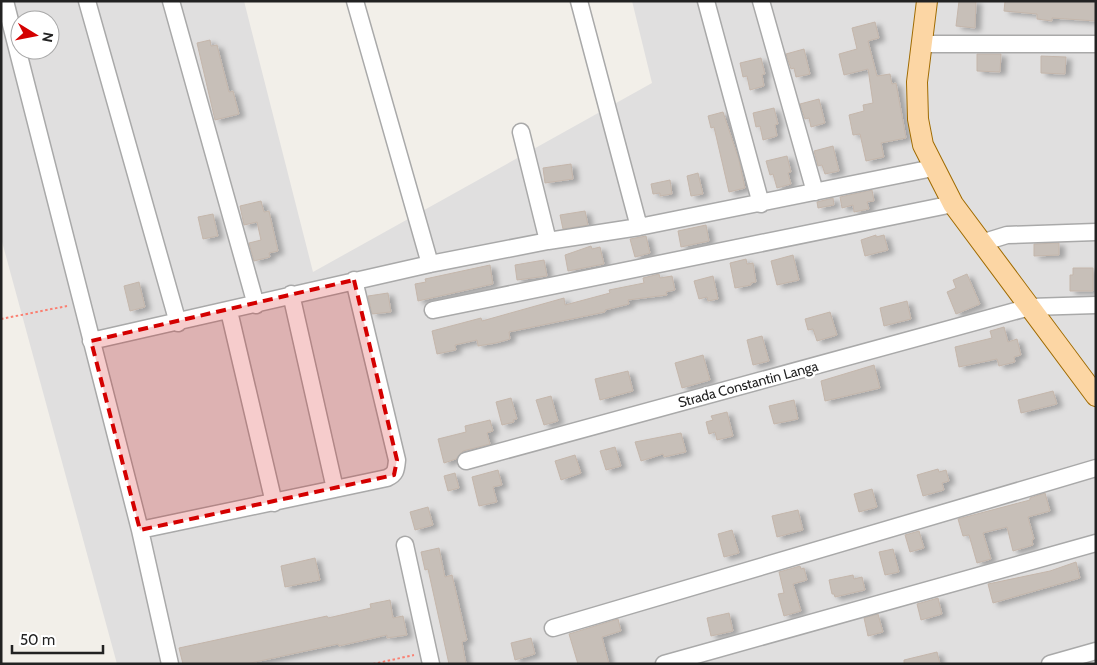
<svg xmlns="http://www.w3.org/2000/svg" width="1097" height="665" font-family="Cabin,sans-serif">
<defs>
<filter id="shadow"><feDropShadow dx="5.5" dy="3" stdDeviation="2.5" flood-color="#0004"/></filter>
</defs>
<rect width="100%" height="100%" fill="#f2efe9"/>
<path fill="#e0dfdf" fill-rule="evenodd" d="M1,1H244L313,272L652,83L632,1H1096V664H117L1,238ZM20,20H50V50H20Z"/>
<path fill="#c7bfb8" stroke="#c4b6ab" filter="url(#shadow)" d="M959,1H976L975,28L956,26Z
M1005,1H1096V21L1052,18V21L1037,19V14L1004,11Z
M875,22L879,38L868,41L877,76L890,74L892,84L896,83L906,138L881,143L884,157L866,161L860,134L853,135L849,115L864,111L863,105L873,103L868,69L844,75L839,54L857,49L852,28Z
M210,40L211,46L217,45L229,92L233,91L239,114L215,120L197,43Z
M804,49L810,74L796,77L794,68L791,69L786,54Z
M977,54H1001L1000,72L977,71Z
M1041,56L1066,57L1065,74L1041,73Z
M761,58L765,74L762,75L764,86L750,90L747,76L743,77L740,63Z
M819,99L825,123L811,127L809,118L805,119L800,104Z
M774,108L778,124L775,125L777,136L763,140L760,126L756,127L753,113Z
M723,112L739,160L745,188L729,192L714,127L711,128L708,116Z
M833,146L839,171L825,174L822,165L818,166L814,151Z
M787,156L791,172L788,173L791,184L777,188L773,174L770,175L766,161Z
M571,164L573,179L545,183L543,168Z
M698,173L703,194L691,196L687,176Z
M670,180L672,194L660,196V193L653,194L651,184Z
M872,190L874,201L867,202L869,209L854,212L853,205L842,208L840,197Z
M833,198L834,205L818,208L817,202Z
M261,201L264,212L269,211L278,251L269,253L270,257L254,261L249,243L261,240L257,222L244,225L240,206Z
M585,211L588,225L563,229L560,215Z
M213,214L218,236L203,239L198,217Z
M706,225L709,241L681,247L678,231Z
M876,235V237L884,235L888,250L865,256L861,240Z
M646,236L650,253L635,257L630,239Z
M1059,243V255L1034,256V244Z
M591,246L592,249L600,247L604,264L568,271L565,255Z
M793,255L799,280L777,285L771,261Z
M746,259L747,264L753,263L756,282L751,283V285L735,288L730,263Z
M544,260L547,276L517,280L515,265Z
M490,265L493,284L418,301L415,284L426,282L425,279Z
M1073,268H1093V291H1070V275H1073Z
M659,274L660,278L672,276L675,290L666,292L667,295L628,300L629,304L605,310V312L509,332L510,339L496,343L478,346L477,340L455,345L456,350L437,354L432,331L481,318L482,321L564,298L565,305L610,293L609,290L644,283L643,278Z
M967,274L980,304L956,314L947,292L956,288L953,280Z
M713,276L718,299L708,301L707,297L699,299L694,281Z
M139,282L145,307L130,311L124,286Z
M388,293L391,312L372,314L368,296Z
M907,301L911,319L884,326L880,308Z
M830,312L837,335L817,341L813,329L808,330L805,319Z
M1004,327L1008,342L1017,339L1021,355L1014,357L1015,362L999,366L997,359L959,367L955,347L992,338L990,331Z
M762,336L769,361L753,365L747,340Z
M703,355L710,380L682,388L675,363Z
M874,365L880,388L825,401L821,381Z
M628,371L633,391L600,400L595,379Z
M1053,391L1057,404L1021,413L1018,400Z
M551,396L558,421L544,425L536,400Z
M511,398L517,419L513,420L514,422L502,425L496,402Z
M794,400L798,419L774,424L769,406Z
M727,412L733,436L717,440L715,432L709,434L706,422L713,420L711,416Z
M490,420L493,431L487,433L490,444L463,451L456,459L444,463L438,439L466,432L465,426Z
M681,433L686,452L664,457L663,454L641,461L635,442Z
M615,447L621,466L606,470L600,451Z
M575,455L581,473L561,480L555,461Z
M938,469L939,472L946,470L949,481L942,483L944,490L923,496L917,475Z
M498,470L502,485L493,487L497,502L479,506L472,477Z
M455,473L459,488L448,491L444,476Z
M872,489L877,507L859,512L854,494Z
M1045,493L1050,511L1028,517L1034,539L1032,540L1033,545L1013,551L1007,527L983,533L991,559L977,563L969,535L963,536L958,519L1030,500V498Z
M428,507L433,525L415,530L410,512Z
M798,510L803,530L777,537L772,516Z
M732,530L739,553L724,557L718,534Z
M919,531L924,548L910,552L905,535Z
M439,548L445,577L452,575L467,640L462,642L466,664H449L428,569L425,570L421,552Z
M893,549L899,572L885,575L879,552Z
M315,558L320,580L285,587L281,566Z
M1076,562L1080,578L993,603L988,584L1050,571Z
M800,566L801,569L804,568L807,580L793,584L801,611L784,616L778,594L784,593L779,572Z
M853,575L854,579L862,577L865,590L835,597L834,594H832L829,580Z
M938,598L942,614L921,620L917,604Z
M390,600L393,618L403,616L407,635L387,638V635L339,646L338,644L246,664H183L179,648L327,616L328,618L371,608L370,604Z
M729,613L733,631L711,636L707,618Z
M878,614L883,632L868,636L864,618Z
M618,619L621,631L602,637L609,664H578L569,634Z
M531,638L535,654L515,660L511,643Z
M937,652L940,664H904V660Z"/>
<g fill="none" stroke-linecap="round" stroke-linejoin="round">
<g stroke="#a9a9a9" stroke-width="19">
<path id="minor" d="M5,1L140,530L170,664
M87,1L178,323
M171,1L256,305
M355,1L430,264
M579,1L639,227
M706,1L761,204
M761,1L815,192
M921,44H1096
M521,132L548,241
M981,243L1007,235L1096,232
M291,294L335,489L387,478C396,474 396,470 397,460L354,280
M433,310L953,204
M229,311L274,503
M91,341L430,264L548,241L639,227L933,168
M466,461L1030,307L1096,305
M140,530L335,489
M405,545L431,664
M553,628L1096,468
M664,664L1096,543
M1050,664L1096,651"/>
</g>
<g stroke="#a06b00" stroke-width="22">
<path id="major" d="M927,1L917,82L918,119L923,145L953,204L1096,396"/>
</g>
<path stroke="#fa8072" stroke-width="2" stroke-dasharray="2.5 2.5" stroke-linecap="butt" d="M1,319L67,306
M373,664L414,655"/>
<use href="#minor" stroke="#fff" stroke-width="16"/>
<use href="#major" stroke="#fcd6a4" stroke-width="20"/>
</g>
<path fill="#d40000" fill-opacity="0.2" stroke="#d40000" stroke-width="4" stroke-dasharray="10 6" stroke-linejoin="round" d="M354,280L397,460L394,475L140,530L91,341Z"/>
<g text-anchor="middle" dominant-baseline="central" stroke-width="5" stroke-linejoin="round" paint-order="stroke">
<g font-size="14" fill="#222" stroke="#fff">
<text transform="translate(748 384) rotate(-15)">Strada Constantin Langa</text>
</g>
</g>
<rect width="1097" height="665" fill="none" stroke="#222222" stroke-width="5"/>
<g transform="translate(35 35) rotate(100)"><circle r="24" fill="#ffffff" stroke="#a7a7a7"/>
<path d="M0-4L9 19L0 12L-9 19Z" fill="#d40000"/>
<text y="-8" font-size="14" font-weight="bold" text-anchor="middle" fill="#222222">N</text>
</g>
<path d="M12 645v8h91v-8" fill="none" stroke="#222222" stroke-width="2.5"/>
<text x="20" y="645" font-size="15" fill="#222222" stroke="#ffffff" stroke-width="4" paint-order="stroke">50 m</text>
</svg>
